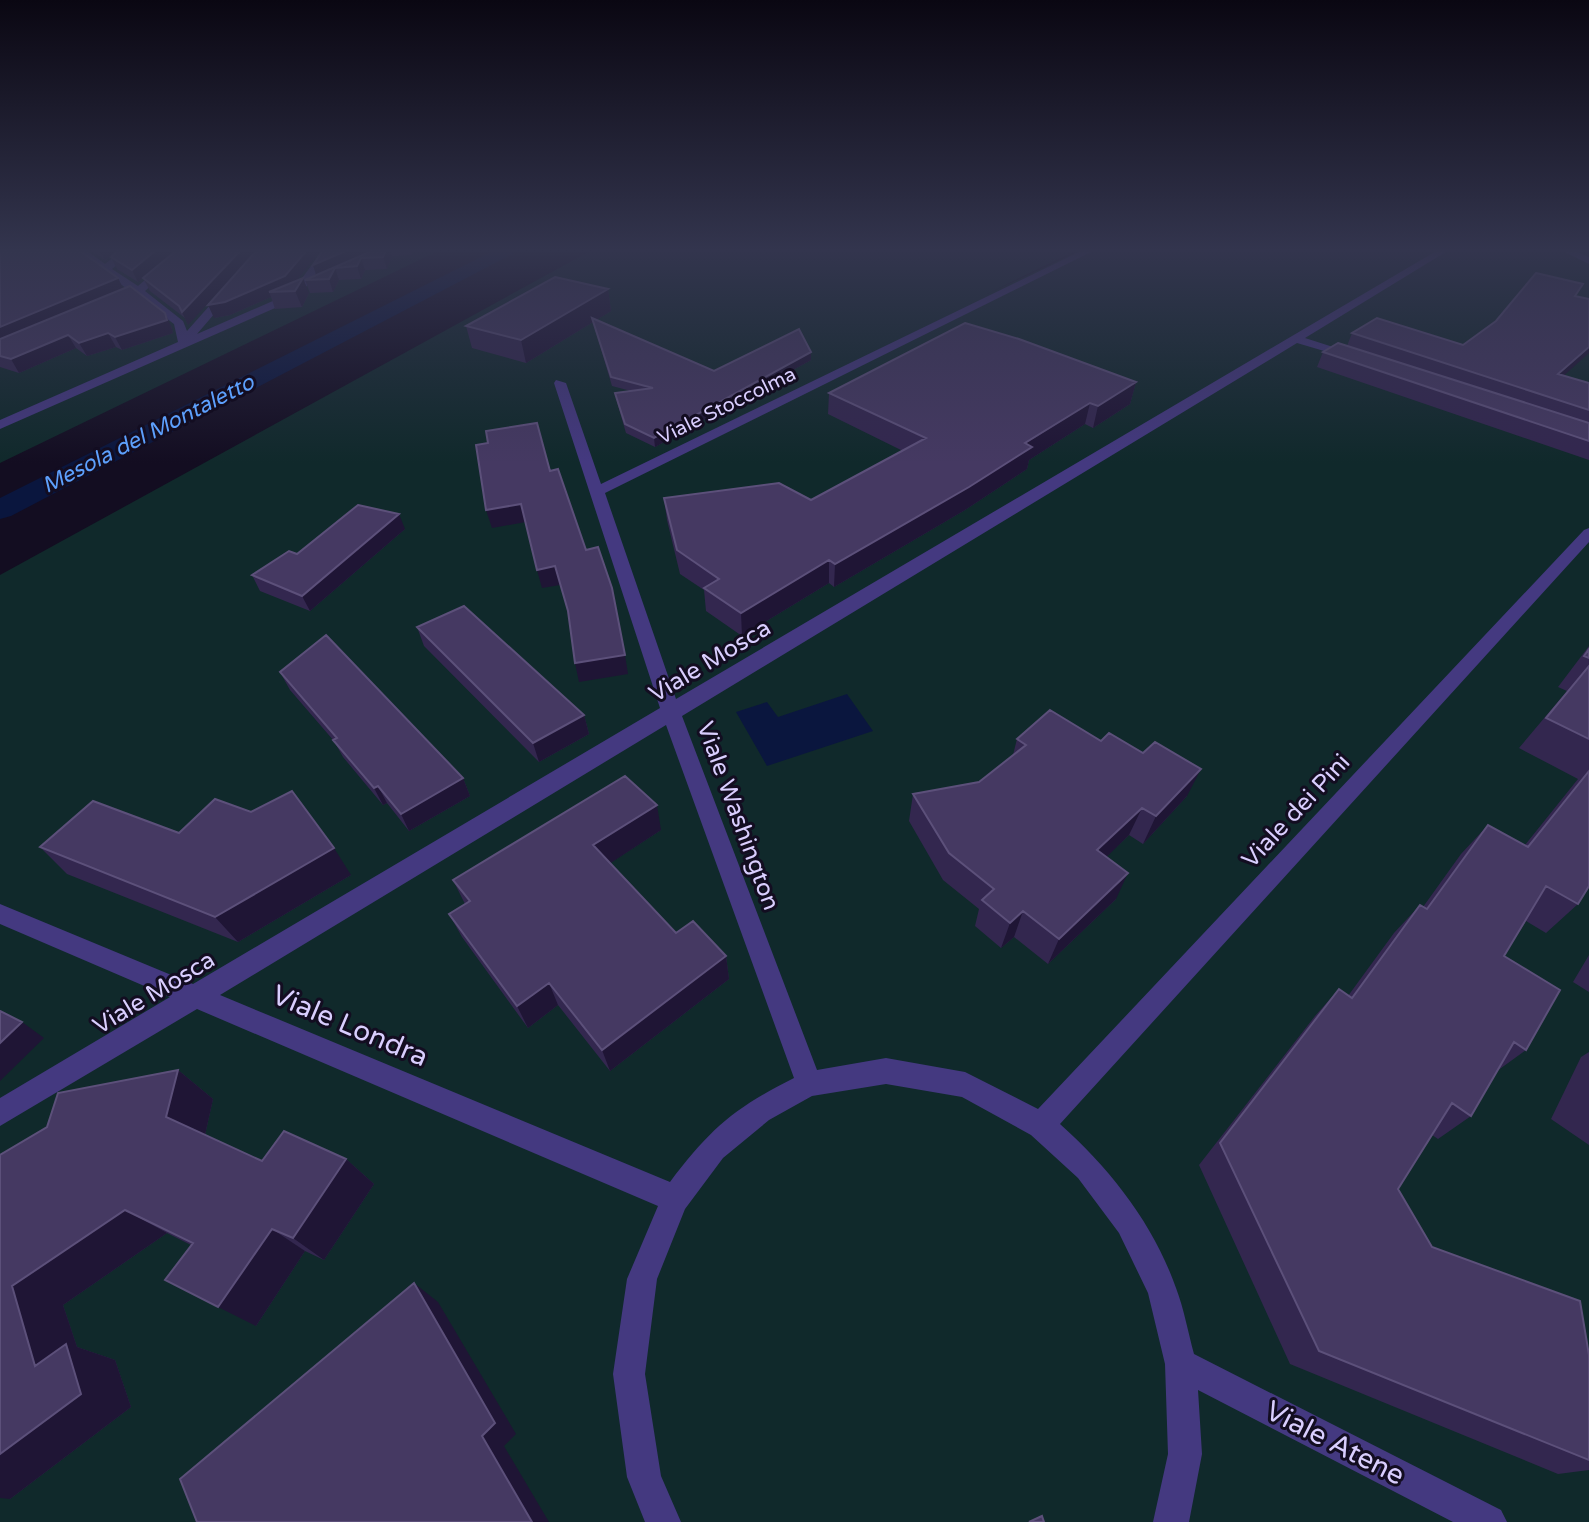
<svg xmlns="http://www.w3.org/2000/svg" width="1589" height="1522" font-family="'Varela Round',sans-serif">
<rect width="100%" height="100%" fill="#130d21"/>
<path fill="#10292b" d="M0,250H440L0,463Z
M592,250H1077L987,294L1081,250H1589V1522H0V575Z"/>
<path fill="#0a163e" d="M847,694L873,731L767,766L736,712L767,702L778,717Z"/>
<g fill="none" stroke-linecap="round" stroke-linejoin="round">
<path fill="#0a163e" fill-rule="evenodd" d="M495,250H520L11,516L0,519V498Z"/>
<path fill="#443980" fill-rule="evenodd" d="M75,250H86L105,264L123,250H134L112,269L138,286L180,250H191L145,291L183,321L187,331L259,250H269L197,334L291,293L323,250H333L298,298L0,429V420L178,342L174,324Z"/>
<path fill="#443980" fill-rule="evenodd" d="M1083,250H1095L605,493L676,699L1438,250H1449L1305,338L1358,355V361L1297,343L682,716L817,1070L886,1058L965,1072L1038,1109L1584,530L1589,528V542L1060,1124C1111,1170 1153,1223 1176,1288C1184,1309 1188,1332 1194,1354L1501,1510L1507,1522H1453L1198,1390L1202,1454L1189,1522H1153L1168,1454L1165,1364L1148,1293L1119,1233L1078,1178L1031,1135L962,1097L886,1084L812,1096L769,1120L723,1158L685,1209L657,1279L645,1374L661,1476L681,1522H645L627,1477L613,1374L627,1279L658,1206L197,1009L0,1126V1098L170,997L0,924V904L193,984L660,708L554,383L556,380L566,383L601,484ZM666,725L794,1078C734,1108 710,1129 670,1182L220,995Z
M1561,250H1573L1589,257V264Z"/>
</g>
<path fill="#33274f" d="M0,250L118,278L123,289L171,326L173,333L122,350L116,347L87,356L76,348L19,373L0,367Z
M91,250H119L105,260Z
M176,250L138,282L117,269L111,257Z
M177,250L188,325L185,318L150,291L143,278Z
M323,250H413L411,255L392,256L387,269L365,270L361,279L339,280L333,292L310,293L305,280L316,275L313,265Z
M297,280L309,293L302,307L275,309L271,297L230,315L214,318Z
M608,289L611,311L596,320L714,371L811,352V360L655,447L626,433L617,402L615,393L631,391L612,386L593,322L526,363L472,348L466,326Z
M1576,296L1564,376L1589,383V460L1317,367L1323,352L1347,346L1352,333L1463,345Z
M1136,382L1130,404L1093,428L1085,424L1029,460L1027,469L965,510L834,587L829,583L742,636L706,611L704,590L680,574L667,520L664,498L811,500L903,451L828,414L829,393Z
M405,529L310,611L260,591L252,575L297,554Z
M417,627L584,715L589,734L539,762L424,646Z
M1589,646V886L1578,904L1546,933L1526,921L1504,956L1526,1050L1497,1071L1471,1116L1438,1139L1432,1135L1398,1189L1432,1247L1589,1355V1470L1558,1474L1290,1364L1199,1165L1315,1016L1339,989L1348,996L1394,933L1420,905L1423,907L1461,854L1488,825L1525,845L1578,779L1519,748L1567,691L1558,687Z
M280,672L463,778L470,796L409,831L387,803L383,805L343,757L334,741L290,690Z
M1017,739L1187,796L1143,844L1129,835L1106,857L1116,899L1048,964L1014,937L1001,948L975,926L979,909L943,880L909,821L913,794L979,782L1013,755Z
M661,830L610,863L676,933L726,956L729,979L610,1071L558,1005L528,1028L462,937L449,914L465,904L453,880Z
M179,833L351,875L238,942L67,874L40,847Z
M1589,955V992L1573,982Z
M1589,1052V1145L1551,1119L1581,1057Z
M178,1070L213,1099L205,1135L262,1161L346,1159L374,1184L324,1260L305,1251L256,1326L191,1245L167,1233L63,1305L77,1347L115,1360L131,1407L10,1499L0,1155Z"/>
<path fill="#1f1535" d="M99,250H119L105,260Z
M156,250H176L138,282L132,270Z
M241,250H257L188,325L182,312Z
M307,250H321L290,289L269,292L271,297L230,315L214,318L208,305Z
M348,250H379L361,258L365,270L361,279L357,266L335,268L339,280L333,292L329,279L317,277L313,265Z
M386,250H390L392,256L387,269L383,257Z
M118,278L124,290L0,344V327Z
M303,278L309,293L302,307L295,291Z
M608,289L611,311L526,363L521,340Z
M165,313L171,326L173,333L122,350L115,337Z
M108,333L116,347L87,356L79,343Z
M68,335L76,348L19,373L11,359Z
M1589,347V353L1549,389L1558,374Z
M811,352V360L655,447L654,438Z
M1136,382L1130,404L1093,428L1098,406Z
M1090,403L1085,424L1029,460L1027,469L965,510L834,587L835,564Z
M521,504L526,522L492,528L486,510Z
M399,514L405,529L310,611L302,596Z
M829,560V583L742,636L741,613Z
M555,566L560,585L542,588L537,570Z
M625,655L628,674L579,682L575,663Z
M584,715L589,734L539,762L533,743Z
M1201,769L1187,796L1143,844L1156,816Z
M463,778L470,796L409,831L401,814Z
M378,786L387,803L383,805L374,788Z
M657,805L661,830L600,870L593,845Z
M1142,808L1129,835L1086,877L1097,850Z
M334,848L351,875L238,942L215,917Z
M1128,873L1116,899L1048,964L1059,939Z
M1023,911L1014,937L1001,948L1010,923Z
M726,956L729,979L610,1071L602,1050Z
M549,983L558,1005L528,1028L517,1006Z
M22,1022L44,1038L0,1081V1043Z
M178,1070L213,1099L203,1144L166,1117Z
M346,1159L374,1184L324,1260L293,1238Z
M125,1210L167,1233L63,1305L77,1347L115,1360L131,1407L10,1499L0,1498V1454L35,1366L12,1286Z
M272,1229L305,1251L256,1326L218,1307Z
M414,1283L438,1302L516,1434L504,1446L549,1522H532L482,1436Z"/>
<path fill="#453962" stroke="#5c507a" stroke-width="2" d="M0,250H79L118,278L0,327Z
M119,250H156L132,270L111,257Z
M177,250H241L182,312L179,306L143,278Z
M257,250H307L285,276L225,302L208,305Z
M323,250H348L313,265Z
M374,250H386L383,257L361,258L357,266L335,268L329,279L305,280Z
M1536,273L1583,284L1575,296L1589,299V347L1558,374L1589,383V410L1352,333L1377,318L1463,345L1496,321Z
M555,277L608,289L521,340L466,326Z
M303,278L295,291L269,292Z
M130,286L165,313L167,320L115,337L108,333L79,343L68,335L11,359L0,356V339Z
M592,318L714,371L799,329L811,352L654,438L625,424L615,393L653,388L611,377Z
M965,323L1019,339L1136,382L1098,406L1090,403L1025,443L1032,447L969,487L835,564L829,560L741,613L704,588L719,579L677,550L664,498L779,483L811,500L926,438L829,393Z
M1338,343L1589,423V441L1323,352Z
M537,423L550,471L558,469L586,550L598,547L612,588L625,655L575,663L568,611L555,566L537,570L521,504L486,510L476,445L488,443L486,431Z
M358,505L399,514L302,596L252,575L289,551L297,554Z
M464,606L584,715L533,743L417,627Z
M326,635L463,778L401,814L378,786L374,788L333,740L337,738L280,672Z
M1589,649V658L1584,656Z
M1589,666V739L1546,718Z
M1050,710L1101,741L1109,733L1143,753L1155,742L1201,769L1156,816L1142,808L1097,850L1128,873L1059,939L1023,911L1010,923L982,900L994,889L949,853L913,794L979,782L1026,745L1017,739Z
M1589,771V886L1578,904L1546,886L1504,956L1560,990L1526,1050L1514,1042L1471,1116L1452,1103L1398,1189L1432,1247L1580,1301L1589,1355V1460L1319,1351L1220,1143L1339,989L1352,998L1420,905L1427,909L1488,825L1528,847Z
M625,776L657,805L593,845L676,933L693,921L726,956L602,1050L549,983L517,1006L449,914L470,901L453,880Z
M292,791L334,848L215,917L40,847L93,801L179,833L215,799L251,812Z
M0,1011L22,1022L0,1043Z
M178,1070L166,1117L262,1161L284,1131L346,1159L293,1238L272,1229L218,1307L165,1280L193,1243L125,1210L12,1286L35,1366L66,1344L81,1394L0,1454V1155L47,1127L58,1093Z
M414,1283L495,1423L482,1436L532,1522H197L180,1479Z
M1042,1516L1044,1522H1029Z"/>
<linearGradient id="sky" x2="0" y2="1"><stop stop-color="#0a0712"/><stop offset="0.54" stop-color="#33354e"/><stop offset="1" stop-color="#33354e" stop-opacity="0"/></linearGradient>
<rect width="1589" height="463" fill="url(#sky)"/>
<g text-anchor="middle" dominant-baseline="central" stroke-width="6" stroke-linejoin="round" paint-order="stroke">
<g font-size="20" fill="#d9cefe" stroke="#130d21">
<text transform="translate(727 406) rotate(-26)">Viale Stoccolma</text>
</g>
<g font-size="22" font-style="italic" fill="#5da0fd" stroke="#130d21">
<text transform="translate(148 434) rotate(-27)">Mesola del Montaletto</text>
</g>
<g font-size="24" fill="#d9cefe" stroke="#130d21">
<text transform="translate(710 661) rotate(-31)">Viale Mosca</text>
<text transform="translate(1296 811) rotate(-47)">Viale dei Pini</text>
<text transform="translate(738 816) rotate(70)">Viale Washington</text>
<text transform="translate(154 993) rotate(-31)">Viale Mosca</text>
</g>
<g font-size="28" fill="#d9cefe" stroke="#130d21">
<text transform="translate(350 1026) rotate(23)">Viale Londra</text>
<text transform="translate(1335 1443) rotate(27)">Viale Atene</text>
</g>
</g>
</svg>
